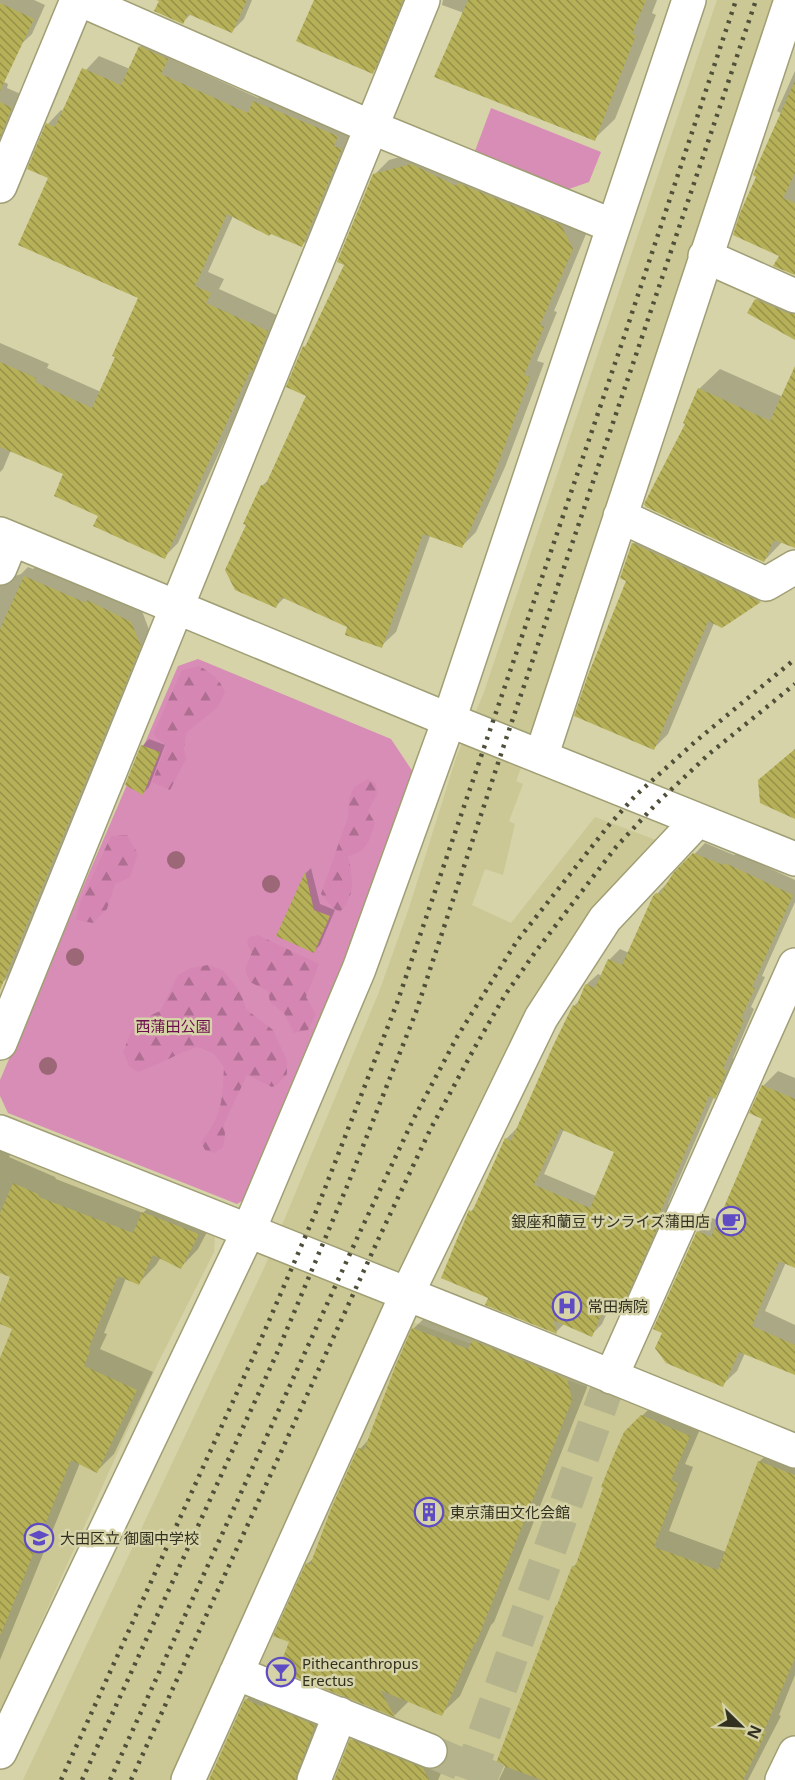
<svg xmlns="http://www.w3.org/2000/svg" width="795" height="1780" font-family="'Noto Sans','Noto Sans JP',sans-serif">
<defs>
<pattern id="forest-firs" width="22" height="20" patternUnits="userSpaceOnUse" patternTransform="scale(1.5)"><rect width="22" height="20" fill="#d586b3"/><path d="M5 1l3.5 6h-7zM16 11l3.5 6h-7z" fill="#ad6e91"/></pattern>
<pattern id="building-back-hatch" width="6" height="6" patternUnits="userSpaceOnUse" patternTransform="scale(1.5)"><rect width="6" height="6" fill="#b6b158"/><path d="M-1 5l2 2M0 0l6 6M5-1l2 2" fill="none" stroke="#959148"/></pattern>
</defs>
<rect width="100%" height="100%" fill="#d5d3a7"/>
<path fill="#cbc895" d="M717,0H780L540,719L516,781L523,784L509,821L515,824L503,875L485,869L472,905L511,923L595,817L664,843L386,1312L795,1465V1780H23L265,1266L379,992L409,908L457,755L483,695Z
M0,1148L215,1235L214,1252L158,1363L0,1713Z"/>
<path fill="#d88db7" d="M491,108L601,152L589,182L566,190L475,151Z
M198,659L391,739L413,772L344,980L252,1195L237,1204L8,1113L0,1096V1080L178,666Z"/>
<path fill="url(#forest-firs)" d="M199,666C211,673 220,679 225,692L218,707L186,733L184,748L186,759L170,790L152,782L166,746L153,734L182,670Z
M368,779L376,784L377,794L368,811L375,823C370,840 367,852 348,856C353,877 356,896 340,912L333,908L321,894L348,817L349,799L354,787Z
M127,835L138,854L130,877L115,884L107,909L93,923L76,920L80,903L111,836Z
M258,935L319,964L306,997L316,1014L308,1030L294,1033L284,1013L270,1002L268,991L250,982L245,969L252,952L247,944L249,937Z
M208,965L224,971L240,992L247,1010L273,1030L287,1060V1074L277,1085L272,1087L247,1075L224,1124L225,1135L223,1147L214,1153L205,1150L201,1142C223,1114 222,1101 224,1067L214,1054L198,1047C177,1053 159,1065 138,1072L129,1066L123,1052L132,1030L145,1018L160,1011L178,975L191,968Z"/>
<path fill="#0003" fill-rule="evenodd" d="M0,0H34L45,5L32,34L19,46L0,37Z
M160,0H252L244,19L231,32L191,14L183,22Z
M316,0H414L393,52L372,72Z
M443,0H657L652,13L656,15L615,119L594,139L464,13L442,5Z
M154,33L181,45L174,60L258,98L268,88L355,135L316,232L302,245L233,216L208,272L224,279L219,289L281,317L178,543L164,557L100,515L65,473L11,450L3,469L0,472V343L49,364L47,368L101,392L140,298L50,178L48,124L61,110L66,112L86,70L99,56L130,69L140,47Z
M795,71V274L781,255L782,114L777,111Z
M0,80L8,84L7,88L23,95L0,151Z
M426,150L575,211L586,234L554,311L557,312L537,361L544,363L505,467L476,532L461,547L430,536L396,632L381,646L349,626L285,597L276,606L248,525L262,486L271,477L308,396L304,347L309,343L346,264L374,175L389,160Z
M777,279L795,287V338L756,300Z
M720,369L783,397L795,369V546L782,542L764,561L687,423L699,389Z
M647,530L773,587L760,600L722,627L714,623L668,734L654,748L628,581L633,544Z
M36,566L97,593L99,591L142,611L151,635L12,973L2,983H0V572L3,575L15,576L21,574L28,567L33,569Z
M149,739L165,745L149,787L143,793L142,746Z
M705,843L734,855L737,853L795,880V902L762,976L765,977L751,1007L754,1009L733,1058L737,1059L725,1086L714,1097L668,1204L672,1206L629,1302L618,1312L609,1308L602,1324L591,1335L565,1323L556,1332L490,1297L471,1211L477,1205L506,1139L517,1128L574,1006L580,1000L587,984L598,974L602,976L610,959L620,949L629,953L654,897ZM564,1129L616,1151L596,1196L544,1174Z
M311,868L320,904L335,910L320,945L314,951L278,935L306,873Z
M778,1071L795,1078V1267L786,1262L765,1311L795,1325V1373L745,1353L737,1371L722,1385L698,1232L712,1218L720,1221L764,1118L763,1086Z
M0,1130L15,1144L9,1157L55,1177L56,1179L143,1213L161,1195L215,1217L198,1249L181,1267L161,1257L156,1265L139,1283L126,1278L104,1333L107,1334L100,1349L153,1372L114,1454L97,1471L80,1463L0,1660V1362L14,1328L0,1322V1307L12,1276L0,1272Z
M432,1311L590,1380L494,1622L491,1625L460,1696L441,1714L409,1701L395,1715L280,1669L290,1641L307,1564L315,1557L360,1449L370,1438L413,1329Z
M658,1400L704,1420L685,1464L693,1467L669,1531L726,1552L759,1462L775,1447L795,1454V1675L779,1715L781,1716L748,1780H499L506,1765L573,1567L579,1561L642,1416Z
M259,1687L327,1713L312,1780H210L246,1700Z
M364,1727L435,1756L443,1769L438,1780H336L352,1740Z"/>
<path fill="url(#building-back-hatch)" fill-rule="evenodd" d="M156,0H247L232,33L188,14L183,24L154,11L159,1Z
M314,0H403L373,74L296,41Z
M468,0H646L632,34L636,35L595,141L434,77Z
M0,3L34,19L0,91Z
M139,46L168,59L161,74L248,113L253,101L338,136L334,146L342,149L302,247L271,234L269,236L227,214L195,286L211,293L206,303L268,331L252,372L250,371L165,559L93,526L98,516L54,496L63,474L0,447V362L36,378L35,382L92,408L115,357L112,356L138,298L18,245L48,178L27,169L46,123L55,127L82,68L121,85Z
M795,81V173L783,198L795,203V275L773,266L779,256L733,235L740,213L756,177L753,175Z
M0,102L12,108L0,137Z
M411,164L457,186L458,183L561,225L573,249L540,325L544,327L524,375L530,377L491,483L462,548L423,534L382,648L345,635L347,627L281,597L276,608L235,590L225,570L246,525L243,524L261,485L265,486L306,396L286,387L303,346L305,347L344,265L337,262L373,174Z
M755,299L787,313L795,314V340L747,313Z
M795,366V548L774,540L764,562L646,507L644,504L685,424L683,423L698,388L770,421Z
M632,543L761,602L722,628L708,621L654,750L574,716L588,675L626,581L620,578Z
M24,576L86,603L87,600L131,622L141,646L0,990V629Z
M141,745L160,752L143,795L125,785Z
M795,749V819L760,803L758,780Z
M693,853L723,865L725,863L793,895L752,987L755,988L741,1018L744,1020L723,1069L727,1070L715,1099L709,1096L659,1215L662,1217L619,1314L604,1308L592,1337L553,1320L557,1334L485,1305L488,1298L441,1278L469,1210L472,1212L505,1138L511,1141L553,1046L573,1005L576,1007L585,985L586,984L595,988L608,959L622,965L653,896L656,893L660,894L674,872ZM560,1129L614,1152L590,1208L534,1185Z
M305,872L314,910L330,916L314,953L276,936Z
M762,1085L795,1099V1268L779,1261L752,1326L795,1345V1375L739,1352L723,1387L666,1363L655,1348L662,1333L653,1329L697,1231L711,1237L762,1119L749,1113Z
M13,1183L38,1194L39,1197L133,1233L142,1212L199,1234L181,1269L153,1255L139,1285L118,1276L88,1350L90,1351L84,1366L137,1390L97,1473L71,1460L1,1634H0V1358L12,1329L0,1324V1303L10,1277L0,1273V1213Z
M412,1328L468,1349L472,1340L567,1379L572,1400L476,1643L475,1642L442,1716L380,1690L395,1717L278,1670L289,1642L273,1636L306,1563L310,1565L331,1509L358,1448L364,1450L395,1367Z
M641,1415L690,1436L671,1480L678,1483L654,1547L718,1570L758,1461L795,1475V1658L764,1731L766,1732L743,1780H542L496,1763L556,1605H557L572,1566L575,1567L603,1488L601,1487L613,1457L624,1432Z
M245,1699L263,1707L264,1704L315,1725L297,1773L296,1780H209Z
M350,1739L423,1768L429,1780H334Z"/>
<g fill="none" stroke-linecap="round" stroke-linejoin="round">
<path stroke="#b4b38c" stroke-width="33" stroke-dasharray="33 16" stroke-linecap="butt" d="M430,1751L498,1780
M468,1780L611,1377"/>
<g stroke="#a09e74" stroke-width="36">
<path id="minor" d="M81,0L371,127L613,226
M0,186L77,0
M705,256L795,296
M620,516L766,584L795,567
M0,534L449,720L795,859
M0,568L12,539
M541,757L791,0
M0,1043L423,0
M0,1132L490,1327L795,1451
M611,1377L795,965
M236,1673L430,1751
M0,1752L248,1232L359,969L449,720L689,0
M188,1780L407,1294L541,1018L605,919L698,820
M314,1780L340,1714
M782,1780L795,1753"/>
</g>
<use href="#minor" stroke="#fff" stroke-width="33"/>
<path stroke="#504f39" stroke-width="4.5" stroke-dasharray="3 6" stroke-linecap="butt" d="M61,1780L259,1344L315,1214L397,1003L626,331L736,0
M82,1780L277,1353L348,1184L416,1012L505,742L756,0
M110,1780L359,1234L413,1120L457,1037L517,941L609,825L636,795L696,741L795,659
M131,1780L377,1242L430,1130L475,1047L505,995L536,951L616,847L657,803L709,754L795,684"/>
</g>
<g fill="#9c6776">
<circle cx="176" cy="860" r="9"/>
<circle cx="271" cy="884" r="9"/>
<circle cx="75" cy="957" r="9"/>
<circle cx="48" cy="1066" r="9"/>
</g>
<defs>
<g id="cafe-ring" transform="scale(1.5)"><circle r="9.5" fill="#d5d3a7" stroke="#5f4cc4" stroke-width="1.5"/><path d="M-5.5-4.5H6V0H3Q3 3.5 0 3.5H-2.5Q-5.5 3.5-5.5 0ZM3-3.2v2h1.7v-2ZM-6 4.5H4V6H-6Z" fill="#5f4cc4"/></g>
<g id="hospital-ring" transform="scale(1.5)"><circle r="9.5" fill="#d5d3a7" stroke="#5f4cc4" stroke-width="1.5"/><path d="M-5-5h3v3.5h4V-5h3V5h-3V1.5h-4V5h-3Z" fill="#5f4cc4"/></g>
<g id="building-ring" transform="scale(1.5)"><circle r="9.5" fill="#d5d3a7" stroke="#5f4cc4" stroke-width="1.5"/><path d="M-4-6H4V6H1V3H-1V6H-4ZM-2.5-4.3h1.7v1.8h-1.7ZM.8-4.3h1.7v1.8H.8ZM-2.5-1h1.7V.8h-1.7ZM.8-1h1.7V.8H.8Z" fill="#5f4cc4"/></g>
<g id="school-ring" transform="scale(1.5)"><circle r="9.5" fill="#d5d3a7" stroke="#5f4cc4" stroke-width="1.5"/><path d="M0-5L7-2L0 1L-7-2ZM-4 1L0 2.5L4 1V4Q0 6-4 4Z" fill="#5f4cc4"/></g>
<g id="bar-ring" transform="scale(1.5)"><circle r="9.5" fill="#d5d3a7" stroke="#5f4cc4" stroke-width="1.5"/><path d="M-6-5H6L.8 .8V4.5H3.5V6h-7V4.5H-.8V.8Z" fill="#5f4cc4"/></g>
</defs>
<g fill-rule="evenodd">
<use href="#cafe-ring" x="731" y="1221"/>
<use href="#hospital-ring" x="567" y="1306"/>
<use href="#building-ring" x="429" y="1512"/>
<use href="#school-ring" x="39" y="1538"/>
<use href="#bar-ring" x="281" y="1672"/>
</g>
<g text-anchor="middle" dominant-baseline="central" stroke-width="5" stroke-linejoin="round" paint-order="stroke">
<g font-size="15" fill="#6d0e4e" stroke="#d5d3a7">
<text x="173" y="1026">西蒲田公園</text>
</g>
<g font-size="15" fill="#323120" stroke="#d5d3a7" text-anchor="start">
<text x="710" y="1221" text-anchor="end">銀座和蘭豆 サンライズ蒲田店</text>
<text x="588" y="1306">常田病院</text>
<text x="450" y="1512">東京蒲田文化会館</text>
<text x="60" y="1538">大田区立 御園中学校</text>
<text x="302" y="1663">Pithecanthropus<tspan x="302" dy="17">Erectus</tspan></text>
</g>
</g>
<g transform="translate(741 1726) rotate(114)" stroke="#d5d3a7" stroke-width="4.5" paint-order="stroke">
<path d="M0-4.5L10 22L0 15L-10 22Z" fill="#323120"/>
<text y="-9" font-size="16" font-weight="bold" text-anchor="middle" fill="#323120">N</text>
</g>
</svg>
